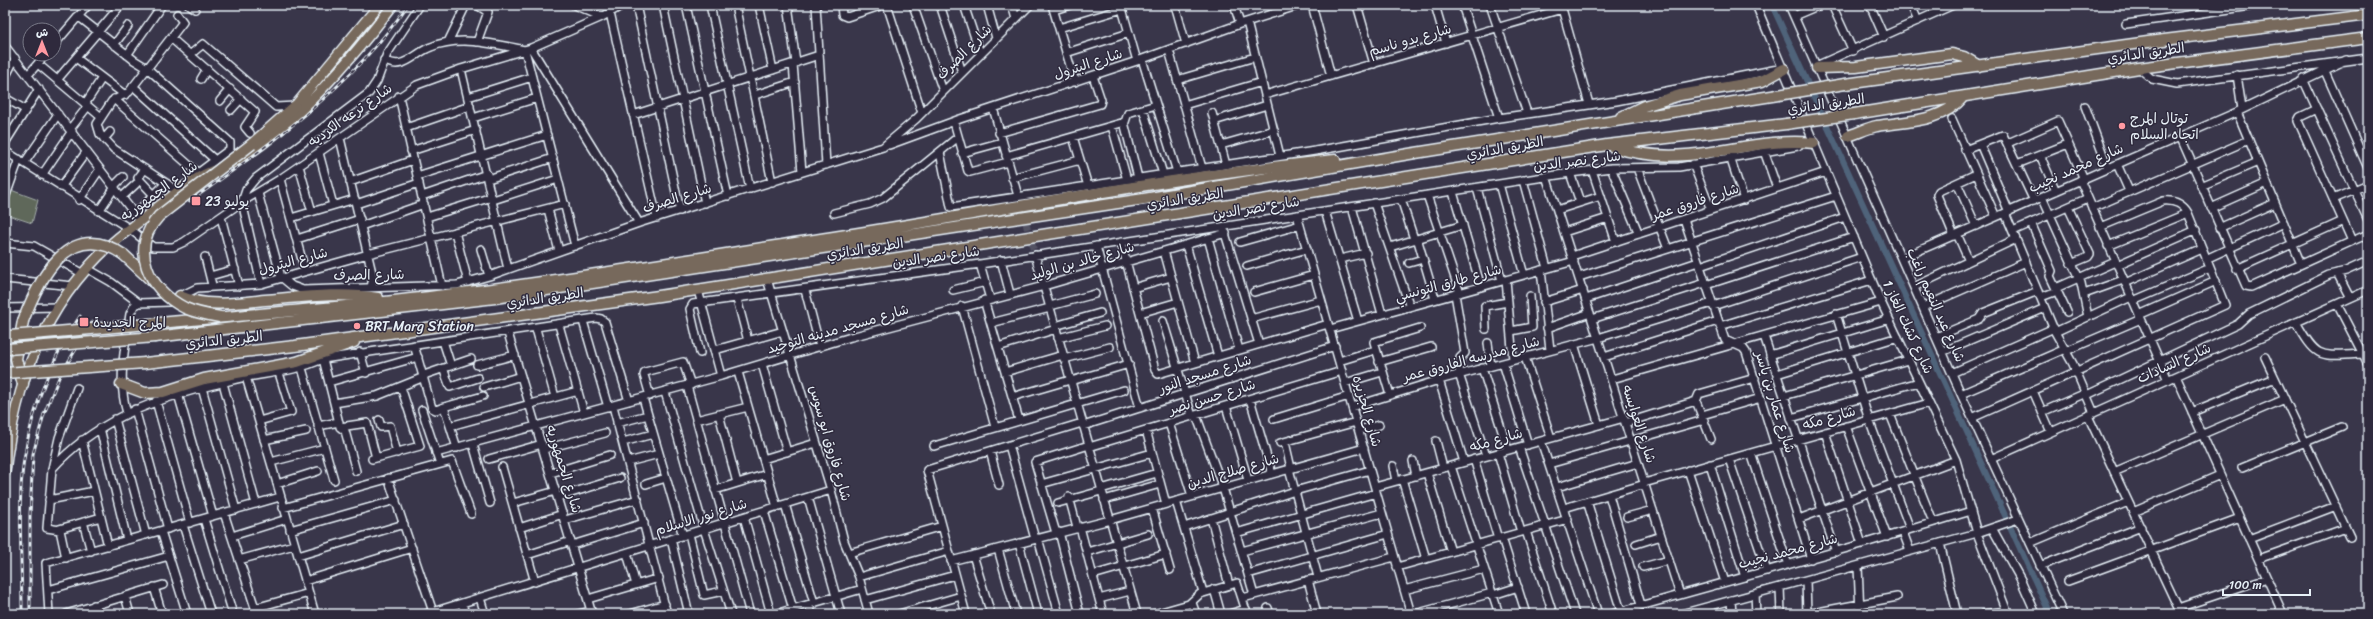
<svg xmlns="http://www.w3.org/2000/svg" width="2373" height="619" font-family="Sriracha,'Playpen Sans Arabic',sans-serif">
<rect width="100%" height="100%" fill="#39364a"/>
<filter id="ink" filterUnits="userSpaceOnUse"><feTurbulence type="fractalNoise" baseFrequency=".025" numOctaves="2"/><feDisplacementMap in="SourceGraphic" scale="8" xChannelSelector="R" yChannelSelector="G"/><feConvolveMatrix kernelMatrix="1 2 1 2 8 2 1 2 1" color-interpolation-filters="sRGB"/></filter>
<g filter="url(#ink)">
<path fill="#5e675a" stroke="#a3aca9" d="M11,190L38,200L32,223L5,214V207Z"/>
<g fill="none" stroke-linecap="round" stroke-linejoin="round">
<path stroke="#4f637a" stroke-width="6" d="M1772,5L2050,614"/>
<path stroke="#535264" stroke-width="7" stroke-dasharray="7 3.5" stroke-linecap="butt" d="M1020,202L1035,255"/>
<g stroke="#e8f1f8" stroke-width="10">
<path id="minor" d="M189,5L195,9
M574,5L602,17
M636,5L680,211
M663,5L705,203
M686,5L728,196
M710,5L750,189
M735,5L772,182
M759,5L773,70
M788,5L796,63
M816,5L826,165
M841,5L842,15L847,17L883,5
M887,5L922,113
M913,5L943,91
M940,5L962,72
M964,5L980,53
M987,5L996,38
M1012,5L1016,19
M1052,5L1075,82
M1121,5L1137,61
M1175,5L1186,44
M1234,5L1240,24
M1312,5L1331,76
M1357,5L1374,64
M1435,5L1446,43
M1462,5L1499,118
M1490,5L1527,113
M1561,5L1589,104
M1756,5L1881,302L1956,460L1977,533L2008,614
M1789,5L1961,394L2063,614
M1832,5L1853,51
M1870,5L1884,37
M1911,5L1918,21
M1054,10L1070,5
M610,13L657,218
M177,14L183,22L129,92L112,101L97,124L100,134L114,149L169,185L177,193
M78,16L134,60L147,68L230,142V149L194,176
M1794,16L1820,5
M1247,22L1280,156
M2126,24L2258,5
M1059,28L1122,9
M171,38L255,112L245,127L250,133
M448,42L466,5
M477,42L488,12L477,5
M54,45L88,5
M114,45L128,26
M5,46L140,221
M531,48L639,223
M1169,50L1202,168
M1066,53L1129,33
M191,54L203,44L276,107L295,106
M127,55L162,5
M76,58L125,95
M1142,59L1177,172
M384,60C403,72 414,53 431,47C459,35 495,44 525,50L575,246
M38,64L101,117
M793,64L802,172
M1816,66L1953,5
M2139,68L2152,79L2177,84L2368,58
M461,69L508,269
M2324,69L2368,168
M28,75L46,54
M2237,75L2242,109
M5,78L15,58
M201,79L207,69
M2303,79L2368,220
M57,80L120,6
M1177,80L1255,57
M133,86L215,160
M755,95L795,82
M1265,95L1562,9
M399,96L442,286
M468,97L532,77
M7,99L26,110
M114,99L198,173
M220,101L230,89
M85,104L102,78
M1184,105L1262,82
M2085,106L2108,168
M993,108L1018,196
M1143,109L1163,174
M2317,109L2300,117L2298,121L2352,241
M231,110L241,99
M2237,112L2301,264
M1212,113L1226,165
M633,115L819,55
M473,118L537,98
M1952,119L1996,217
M1214,121L1267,105
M954,122L968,171L970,172L1008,162
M1124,122L1138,178
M1112,126L1127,180
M406,128L470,106
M70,129L88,106
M999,133L1100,104L1101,100L1093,76
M2180,136L2246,286L2251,287L2368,234
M1073,137L1088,186
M340,138L373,277L371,288
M104,139L110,132
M5,143L39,89
M2008,143L2058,121L2084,179
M1980,144L2009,212
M889,145L960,119L1137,61L1240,24L1300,5
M1221,145L1274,130
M1965,150L2003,135L2034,201
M5,151L130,229L153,247H173L184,242L242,202L280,179L417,85L461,69L531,48L602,17L623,5
M411,151L476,130
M1764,151L1777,188
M940,152L951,207L1315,151L1499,118L1616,101L1778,69
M319,153L333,205
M962,153L1002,142
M2040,155L2056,191
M1006,156L1125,122L1128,113L1156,105
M1730,157L1744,200
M25,162L58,114
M1693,164L1711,210
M2017,164L2068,144
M2117,164L2129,191
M299,166L312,212
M1611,168L1639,234
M1637,168L1668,249
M145,169L138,178L154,195
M1592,170L1616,242
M1570,173L1580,202
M42,175L72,131
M417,176L547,135
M1546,176L1680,595
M1012,178L1080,160
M280,179L305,271
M488,179L553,158
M1523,180L1547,268
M2080,180L2168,380
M350,182L413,160
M1957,183L1976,226
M1499,184L1524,275
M114,186L123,177
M2201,186L2258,162
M61,187L87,151
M1477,188L1502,281
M1453,192L1481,287
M258,193L281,277L292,286L303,290L457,285L489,276L639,223L883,147L916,119L1030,5
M1427,195L1460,293
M422,196L487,174
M122,197L136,184
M2042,197L2081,283L2088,317
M5,198L19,159
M1401,199L1414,239L1418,241L1435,299
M2333,199L2368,184
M79,200L100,169
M493,200L558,179
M1374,203L1410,307
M356,204L419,183
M1352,207L1382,314
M2068,207L2090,254L2088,257L2071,264
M2092,208L2249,140
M2211,208L2267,183
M548,209L559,251
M1557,210L1601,196
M99,211L115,187
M1325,211L1358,321
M834,213L870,204L883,198L958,137
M2005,213L2055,332L2073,364L2094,413
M135,214L166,183
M1297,215L1411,614
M221,217L239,286
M427,217L492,197
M291,218L355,199
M1684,219L1725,340L1743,348L1746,352L1811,559
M2031,223L2052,271L2050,276L2067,312
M361,226L424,204
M2219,228L2275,203
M1224,230L1259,344
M2013,231L2088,198
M455,232L468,282
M1564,232L1608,218
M1957,234L1969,261
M1954,236L1937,195L1939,191L1976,174
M1208,238L1239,350
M297,239L360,219
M1121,242L1155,370L1158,374L1328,324
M1240,242L1300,225
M5,243L34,246L83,274
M1186,245L1218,356
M1096,246L1140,408
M2108,246L2188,213
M1390,247L1463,225
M481,249L489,276
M1164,251L1195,363
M1035,255L1137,614
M1572,256L1826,172
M205,257L212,285
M1902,258L2237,112L2346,60
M1340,259L1366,253
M2206,259L2284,223
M1001,260L1010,294
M1409,263L1423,259
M980,264L990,299
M2117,265L2196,230
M1247,266L1307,249
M1700,266L1845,217
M88,269L111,282L139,303
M2237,269L2343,221
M1541,270L1550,350
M2337,273L2350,298
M210,276L235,269
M1579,277L1836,196
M5,279L73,286
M767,279L831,490L844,541L859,577L869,614
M1506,280L1513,360
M2125,283L2202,249
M261,284L242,202L246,190L256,178L369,93L377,81L387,54L420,5
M1706,285L1854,237
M1914,287L2016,239
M1133,288L1171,277
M2056,288L2115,262
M698,290L721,376
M805,290L820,347
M953,290L986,282
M1254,292L1314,275
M1455,294L1465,353L1460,358L1459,374L1486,456
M2084,294L2123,280
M2041,297L2057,291
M737,299L748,341
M1586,299L1698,262
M984,300L1019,420
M2133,301L2210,268
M1544,302L1583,290
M2337,304L2368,364
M962,306L995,427
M1050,306L1095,294
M1713,306L1862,257
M1923,307L2026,262
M5,308L57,307
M1140,313L1178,302
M1836,314L1869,420L1910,529
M2139,315L2216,281
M1251,319L1321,300
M1592,319L1705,283
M583,321L608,407
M1163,321L1192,416
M2296,322C2318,361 2320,356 2363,354
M991,323L1050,308
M559,325L584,413
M1055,326L1100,313
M1720,326L1872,280
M1547,328L1590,313
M536,329L555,397
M1330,329L1574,261
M1486,329L1485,306L1508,302
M1511,331L1532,327L1530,296
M2055,332L2131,297
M508,333L592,614
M1764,336L1836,552
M1936,337L1979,319L1983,313L2038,291
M1058,338L1105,326
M443,341L451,366
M1488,343L1491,366
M1574,344L1599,425
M414,345L432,408L436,410L444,407L457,448
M998,347L1056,329
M715,350L783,331
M2066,351L2141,319
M360,352L366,373
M1942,352L2045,308
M700,353L690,309L693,304L980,264L1570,173L1611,168L1679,167L1798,146
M1770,355L1889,319
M1525,357L1551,438
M1604,357L1718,321
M2265,357L2350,537
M323,359L340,427L345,431L356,471
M1064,359L1110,347
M1339,361L1375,350
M1379,362L1431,347
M1503,363L1528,445
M762,364L787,452
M477,365L515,355
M302,368L334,480
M443,368L450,387L478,378
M1482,368L1508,450
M738,372L777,507
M1005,372L1063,355
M1952,373L2054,328
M1777,374L1898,337
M424,375L471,359
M2176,376L2283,614
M246,377L315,614
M1612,379L1881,302
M1439,380L1464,462
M1071,381L1129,364
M329,382L418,357
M223,383L256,504
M1345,383L1382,372
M687,386L750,614
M484,387L521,376
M202,388L236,510
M2033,391L2051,432
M665,392L704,529L731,614
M178,394L213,516
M1961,394L2065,349
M1390,395L1374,342L1420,328
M2087,395L2238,324L2249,314L2329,275L2346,271L2368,261
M650,396L644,375L645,372L683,362L691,385
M1784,396L1908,360
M1012,397L1070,380
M643,398L683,536
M1250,399L1272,474
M156,401L190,523
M1696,401L1711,439
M334,403L377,396L424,377
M613,406L667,614
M1226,406L1248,480
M444,407L483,396
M1352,407L1439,380L1598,338L1712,303
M135,409L168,529
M422,410L440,464
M2042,412L2086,393
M2192,412L2275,378
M127,413C117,380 125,347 130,314L134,306L139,303L169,302L197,288L261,284L368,254L565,204
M719,414L737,483
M1890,414L1933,522
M1196,415L1223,488L1254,595
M1702,415L1761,398
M2088,416L2181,614
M1791,418L1919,382
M1972,418L2225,305L2188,213C2182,203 2174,200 2163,201L2100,227
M115,419L146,535
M1274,419L1349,396
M379,420L381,427L390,426L397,453
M696,420L748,407
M259,421L291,412L279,373
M617,423L648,415
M1169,423L1192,496
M1625,423L1696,401L1699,394L1755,378
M318,426L339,422
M450,426L578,391
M1083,426L1335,346
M1846,426L1887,537
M340,427L367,423L376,458
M100,428L127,540
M1146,430L1166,504
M1359,430L1379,425
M1825,432L1862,544
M82,440L108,546
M264,440L306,431
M1436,441L1443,468
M1541,441L1598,614
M623,442L653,434
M1285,442L1291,468
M1280,443L1356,422
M473,444L490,503
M1009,445L1035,539
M934,446L1124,390
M1089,447L1342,371
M1519,447L1575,614
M544,449L605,433
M990,451L999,485
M436,453L721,376L851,337L1044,286L1226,233
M1498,453L1521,532
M1751,453L1788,565
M372,459L420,446L401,387
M489,459L542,444
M763,459L816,443
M1474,459L1498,539
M1729,459L1767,571
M1991,459L2368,290
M1413,461L1416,476
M271,462L325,448
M628,462L659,454
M1549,464L1704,420
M1710,464L1745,577
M1393,466L1396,481
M1451,466L1499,614
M502,467L535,582
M2242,468L2342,427
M52,469C93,423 147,402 205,387C219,384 233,379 247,377C276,372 296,371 323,359L596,318L601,319L605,322L629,401
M1289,469L1318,577
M1688,470L1725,582
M2114,472L2285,399
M551,473L610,455
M1427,473L1451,552
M388,478L433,612
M1402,479L1426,559
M1644,483L1929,403
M277,484L318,471
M646,484L666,478
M1041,484L1152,453
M1375,487L1624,418
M1557,487L1638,463
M1101,489L1157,473
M715,490L767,474
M1609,495L1641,605
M558,497L620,478
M808,497L841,614
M1069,497L1077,527
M49,500L94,491
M1104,500L1160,484
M1176,501L1203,592
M1587,501L1621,611
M513,503L556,491
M1058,503L1101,491
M785,504L814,603
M283,508L452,461L471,514
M1152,508L1170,570
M1564,508L1645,484
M764,511L793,609
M2133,512L2220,475
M224,513L257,614
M744,517L771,614
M1627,517L1653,510
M1211,518L1229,585
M204,519L233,614
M1799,519L1956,460
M565,520L638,499
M83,522L91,551
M183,525L211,614
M1080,527L1103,614
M1184,527L1295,491L1370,470
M519,528L563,514
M1992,528L2021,580L2036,614
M59,529L101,517
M290,530L396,500
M161,531L187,614
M1526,531L1553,614
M1059,532L1080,614
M1903,532L1910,551
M1056,533L1035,462L1089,445
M1236,533L1376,493
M689,534L704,595L723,591
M232,536L287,519
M1038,538L1059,614
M1502,538L1526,614
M671,539L689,614
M2249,539L2336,506
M1019,543L1038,614
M1940,543L1957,614
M2030,543L2128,502
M1636,544L1661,536
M572,545L644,523
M998,549L1016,614
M1242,551L1382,513
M1087,552L1148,534
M627,553L636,585
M849,553L942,526
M527,555L571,541
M973,555L991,614
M298,556L404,524
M66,558L60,530L47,528L52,469L59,438L77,388
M2259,559L2346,528
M239,560L294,545
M951,561L1110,520L1364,448
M1858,566L1860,614
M2040,566L2141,527
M1397,567L1568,519
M1643,567L1669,560
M1248,574L1388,534
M1093,575L1166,554
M859,577L949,551
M1308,580L1317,614
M1806,580L1807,614
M305,581L412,548
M2068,581L2240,518
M154,587L162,614
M1780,587L1781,614
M1214,589L1221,614
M48,590L169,556
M1404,590L1484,569
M1755,594L1756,614
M1493,595L1518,587
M125,596L130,614
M480,598L485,614
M1243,598L1394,557
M588,599L659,578
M1099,599L1130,591
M865,600L955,575
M1731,600L1732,614
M462,603L465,614
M1192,603L1196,614
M94,605L96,614
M809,605L812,614
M255,608L309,593
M1268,608L1270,614
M2178,608L2267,578
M49,614L46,563L280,497
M66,614L163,585
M426,614L831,490
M578,614L591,611
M630,614L665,604
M775,614L862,589
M899,614L961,596
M966,614L927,470L1082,423
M1154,614L1189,604L1200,594L1237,583L1247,614
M1229,614L1246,609
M1415,614L1492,593
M1612,614L1862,544L1971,511
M1681,614L1977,533L2018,519
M1807,614L1897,597
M1984,614L2006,611"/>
</g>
<g stroke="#e8f1f8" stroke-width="12">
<path id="major" d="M300,111L295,106L379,5
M233,163C289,133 355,55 393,5
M5,472C15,384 43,307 109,246C121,234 136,225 149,214C169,199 190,179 214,170"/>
</g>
<g stroke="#e8f1f8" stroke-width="13">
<path id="highway" d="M1817,68L1856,67L1952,54L1964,57L1979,66
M1845,84L2148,42L2368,15
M1854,114L2139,68L2368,38
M1621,117L1644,106L1680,95L1762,81L1784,69
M1848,136C1858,133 1867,128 1877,126C1908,121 1942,122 1963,97
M252,144L295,106
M1613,147C1636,154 1661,157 1686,155C1728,152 1771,138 1814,143
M124,255L154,283
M180,296C206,308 237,303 265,300C303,297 340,292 378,298
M23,321L16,359L23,384
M160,323C255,314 351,307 445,295C577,279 709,256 840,236C1005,210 1169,177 1335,160
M155,337L495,298L1144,199L1409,154L1778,95
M145,363L295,346L659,296L1607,145L1786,124
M121,384L145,393L163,392L204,379L297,362L354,342
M5,424L11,431"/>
</g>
<use href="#minor" stroke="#2f2a3d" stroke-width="7"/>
<use href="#major" stroke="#77695c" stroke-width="9"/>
<use href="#highway" stroke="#77695c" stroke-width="10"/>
<g stroke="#e8f1f8" stroke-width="3">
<path id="rail" d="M190,201C271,144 351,87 408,5
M22,614C22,572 19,529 21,486C25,427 47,364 80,316
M30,614V515L33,454L44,414L60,375L93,322"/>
</g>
<use href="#rail" stroke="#2f2a3d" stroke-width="1.5" stroke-dasharray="4.5" stroke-linecap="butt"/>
<g stroke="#e8f1f8" stroke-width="13" stroke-linecap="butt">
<path id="highway-bridge" d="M1778,95L1845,84
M1786,124L1854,114
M220,317C208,315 196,313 185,308C148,290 129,248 159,216L252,144
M23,321C39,279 69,217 124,255
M10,336L160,323
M8,349L155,337
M5,373L145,363"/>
</g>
<use href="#highway-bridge" stroke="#77695c" stroke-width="10"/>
</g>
</g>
<g fill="#ff9aa2" stroke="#2f2a3d" stroke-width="1.5">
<circle cx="2122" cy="126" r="4"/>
<rect x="191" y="196" width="10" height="10" rx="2"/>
<rect x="79" y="317" width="10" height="10" rx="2"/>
<circle cx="357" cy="326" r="4"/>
</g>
<g text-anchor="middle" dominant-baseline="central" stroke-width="3" stroke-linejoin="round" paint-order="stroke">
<g font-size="14" fill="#e8f1f8" stroke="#2f2a3d">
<text transform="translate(1410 40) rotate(-16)">شارع بدو ناسم</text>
<text transform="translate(964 52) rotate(-45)">شارع الصرف</text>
<text transform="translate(2146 53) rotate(-8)">الطريق الدائري</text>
<text transform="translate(1088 64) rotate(-18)">شارع البترول</text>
<text transform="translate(1826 104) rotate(-8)">الطريق الدائري</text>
<text transform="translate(350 115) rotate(-35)">شارع ترعه الكرديه</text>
<text transform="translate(1505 148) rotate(-10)">الطريق الدائري</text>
<text transform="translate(1577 161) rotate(-7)">شارع نصر الدين</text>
<text transform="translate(2076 168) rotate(-24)">شارع محمد نجيب</text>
<text transform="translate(159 191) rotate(-36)">شارع الجمهوريه</text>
<text transform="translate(677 198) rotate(-17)">شارع الصرف</text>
<text transform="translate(1185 199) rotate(-9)">الطريق الدائري</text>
<text transform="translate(1695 202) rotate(-18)">شارع فاروق عمر</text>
<text transform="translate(1256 208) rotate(-9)">شارع نصر الدين</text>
<text transform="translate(865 249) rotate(-9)">الطريق الدائري</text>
<text transform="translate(936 257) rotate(-8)">شارع نصر الدين</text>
<text transform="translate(293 261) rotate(-15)">شارع البترول</text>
<text transform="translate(1082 261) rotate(-16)">شارع خالد بن الوليد</text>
<text transform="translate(369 275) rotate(-1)">شارع الصرف</text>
<text transform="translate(1448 283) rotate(-15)">شارع طارق التونسي</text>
<text transform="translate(545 298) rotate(-8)">الطريق الدائري</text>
<text transform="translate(1936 305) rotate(66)">شارع عبد النعيم راغب</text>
<text transform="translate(1908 327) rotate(65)">شارع كشك الغاز 1</text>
<text transform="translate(838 329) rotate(-16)">شارع مسجد مدينه التوحيد</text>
<text transform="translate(224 340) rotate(-6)">الطريق الدائري</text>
<text transform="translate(1471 359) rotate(-15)">شارع مدرسه الفاروق عمر</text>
<text transform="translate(2174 363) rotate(-24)">شارع السادات</text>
<text transform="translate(1205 374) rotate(-18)">شارع مسجد النور</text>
<text transform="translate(1212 397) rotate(-17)">شارع حسن نصر</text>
<text transform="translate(1775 402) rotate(73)">شارع عمار بن ياسر</text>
<text transform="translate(1367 411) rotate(74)">شارع الجزيره</text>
<text transform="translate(1829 418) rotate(-16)">شارع مكه</text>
<text transform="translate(1639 424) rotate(72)">شارع العوايسه</text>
<text transform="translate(1496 440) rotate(-16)">شارع مكه</text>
<text transform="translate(830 443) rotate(74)">شارع فاروق ابو سوس</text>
<text transform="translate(564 469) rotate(73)">شارع الجمهوريه</text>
<text transform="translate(1233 471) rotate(-16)">شارع صلاح الدين</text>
<text transform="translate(701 517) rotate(-17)">شارع نور الاسلام</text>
<text transform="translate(1788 551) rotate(-15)">شارع محمد نجيب</text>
</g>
<g font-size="14" fill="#e8f1f8" stroke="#2f2a3d" text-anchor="start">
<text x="2130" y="118">توتال المرج<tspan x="2130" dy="16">اتجاه السلام</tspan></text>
<text x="205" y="201">23 يوليو</text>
<text x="93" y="322">المرج الجديدة</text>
<text x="365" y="326">BRT Marg Station</text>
</g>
</g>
<rect width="2373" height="619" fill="none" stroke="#2f2a3d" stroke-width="20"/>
<rect x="10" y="10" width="2353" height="599" fill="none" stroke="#e8f1f8" stroke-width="1.5" filter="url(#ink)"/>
<g transform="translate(42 42)"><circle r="19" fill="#2f2a3d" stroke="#797a88"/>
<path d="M0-3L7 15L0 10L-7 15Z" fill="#ff9aa2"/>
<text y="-6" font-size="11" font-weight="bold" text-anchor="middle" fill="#e8f1f8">ش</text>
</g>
<path d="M2223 589v6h87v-6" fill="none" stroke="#e8f1f8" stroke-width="2"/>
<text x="2229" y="589" font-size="12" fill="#e8f1f8" stroke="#2f2a3d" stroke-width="3" paint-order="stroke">100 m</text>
</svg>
